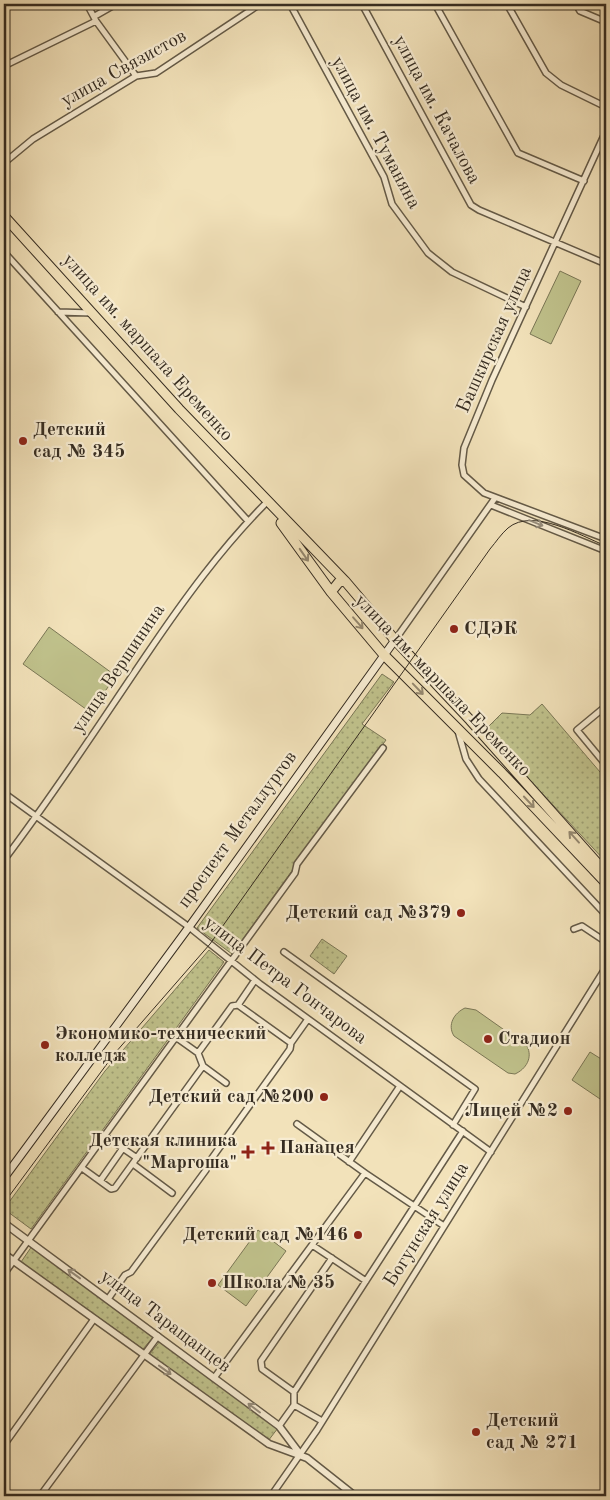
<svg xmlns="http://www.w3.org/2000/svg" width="610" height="1500" font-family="'Old Standard TT',serif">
<defs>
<pattern id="park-dots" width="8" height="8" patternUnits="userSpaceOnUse" patternTransform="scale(1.25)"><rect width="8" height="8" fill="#c0c28c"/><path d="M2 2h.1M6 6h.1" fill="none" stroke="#9d9e72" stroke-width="1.8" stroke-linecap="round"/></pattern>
</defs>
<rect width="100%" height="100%" fill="#f2e2ba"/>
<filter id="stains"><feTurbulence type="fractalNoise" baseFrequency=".004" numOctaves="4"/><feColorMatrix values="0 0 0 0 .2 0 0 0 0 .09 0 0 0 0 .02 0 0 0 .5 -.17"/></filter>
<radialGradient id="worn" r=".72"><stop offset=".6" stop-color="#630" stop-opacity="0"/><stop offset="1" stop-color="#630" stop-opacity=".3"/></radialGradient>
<path fill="url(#park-dots)" stroke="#7a7756" d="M382,674L394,682L362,724L386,740L232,954L197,928Z
M542,704L606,779V862L488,735V727L502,713L530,715Z
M322,939L347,956L334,974L310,956Z
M209,950L224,962L31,1229L4,1209L105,1071Z
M32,1246L154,1336L143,1349L21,1262Z
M160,1341L278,1428L268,1441L149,1355Z"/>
<path fill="#c0c28c" stroke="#7a7756" d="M560,271L581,281L551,344L530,334Z
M49,627L116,676L90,712L23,664Z
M465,1008L476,1010L527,1046C533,1058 526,1069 515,1074L508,1073L454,1036C447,1025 454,1013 465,1008Z
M590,1052L606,1062V1103L572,1080Z
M258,1230L286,1251L246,1306L218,1285Z"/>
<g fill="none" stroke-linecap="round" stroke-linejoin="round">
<g stroke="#645a47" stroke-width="8">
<path id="minor" d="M87,4L96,21L136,76
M290,4L384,177L392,204L428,253L452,272L526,307
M362,4L471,205L479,210L606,264
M435,4L518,153L584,181
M507,4L546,73L561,85L606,107
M576,4L580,11L606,22
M95,16L116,4
M4,66L96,21
M606,131L492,380L464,448L462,465L464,475L484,493L606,539
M4,163L33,139L136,76L156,73L260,4
M4,227L9,221
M4,252L248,521
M58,312L92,313
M605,423L606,419
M491,505L606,551
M395,640L495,498
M606,706L577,730L606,765
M458,731L466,759L479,779L606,915
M4,793L189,927L260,984L491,1152
M4,860C55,793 100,723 147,654C183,601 221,548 267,502
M574,929L582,926L606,942
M284,952L475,1089L453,1125
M238,1005L255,980
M177,1038L198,1053L203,1066L226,1083
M198,1053L232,1006L238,1005L291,1043
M297,1124L365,1173L444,1226
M105,1136L137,1158
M349,1162L400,1086
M133,1164L172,1193
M82,1168L111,1189L115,1188L203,1066
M100,1181L123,1148
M312,1245L366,1281
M4,1274L295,873L297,864L383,748
M108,1299L125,1275L131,1272L206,1170L207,1165L290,1049L291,1043L308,1019
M214,1378L365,1173
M294,1392L262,1369L261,1361L332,1258
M322,1421L294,1405V1392L463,1131
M279,1426L294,1405
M4,1445L94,1319
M40,1496L158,1336
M271,1496L317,1430L606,967"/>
</g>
<g stroke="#645a47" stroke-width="9">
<path id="tertiary" d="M4,1223L279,1426L300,1454
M4,1254L269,1444L307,1458L355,1496"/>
</g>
<g stroke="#352c21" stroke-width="9">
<path id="secondary" d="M4,1178L189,927L395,640"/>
</g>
<g stroke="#352c21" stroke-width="11">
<path id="trunk" d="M4,216L179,409L345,581L395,640L470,720L606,873
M281,523L331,592L384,655L502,773L606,883
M331,592L339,582L345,581"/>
</g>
<use href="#minor" stroke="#f7ecd2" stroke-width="5"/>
<use href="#tertiary" stroke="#f7ecd2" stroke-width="6"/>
<use href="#secondary" stroke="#f7ecd2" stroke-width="7"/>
<use href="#trunk" stroke="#f2e2ba" stroke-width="9"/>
<path stroke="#352c21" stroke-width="1" d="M4,1203L115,1053L210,944L490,549C496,542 501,534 508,528C533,507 581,536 606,546"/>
</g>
<defs><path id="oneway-shaft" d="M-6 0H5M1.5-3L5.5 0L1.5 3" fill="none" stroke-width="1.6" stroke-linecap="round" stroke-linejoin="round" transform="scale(1.25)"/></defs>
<g stroke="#968c7a">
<use href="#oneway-shaft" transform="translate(536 523) rotate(22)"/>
<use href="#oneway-shaft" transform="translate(74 1274) rotate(-144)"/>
<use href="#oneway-shaft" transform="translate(165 1370) rotate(36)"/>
<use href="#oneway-shaft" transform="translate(254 1408) rotate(-143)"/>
</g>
<g stroke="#94876e">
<use href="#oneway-shaft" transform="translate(304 555) rotate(55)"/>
<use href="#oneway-shaft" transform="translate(358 623) rotate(49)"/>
<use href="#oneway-shaft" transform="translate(418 689) rotate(46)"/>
<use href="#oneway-shaft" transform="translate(529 802) rotate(47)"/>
<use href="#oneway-shaft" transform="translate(574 837) rotate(-132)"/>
</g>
<g fill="#8f2418" stroke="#f7ecd2" stroke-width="2">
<circle cx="23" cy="441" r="5"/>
<circle cx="454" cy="629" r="5"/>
<circle cx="461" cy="913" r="5"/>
<circle cx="488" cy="1039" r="5"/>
<circle cx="45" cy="1045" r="5"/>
<circle cx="324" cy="1097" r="5"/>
<circle cx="568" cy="1111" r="5"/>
<path d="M265.5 1140.5h5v5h5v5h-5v5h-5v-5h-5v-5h5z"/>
<path d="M245.5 1144.5h5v5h5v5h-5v5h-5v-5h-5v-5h5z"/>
<circle cx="358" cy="1235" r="5"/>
<circle cx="212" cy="1283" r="5"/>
<circle cx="476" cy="1432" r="5"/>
</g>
<g text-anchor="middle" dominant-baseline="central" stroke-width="4.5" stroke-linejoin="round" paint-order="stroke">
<g font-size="19" fill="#352c21" stroke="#f7ecd2">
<text transform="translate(124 69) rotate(-29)">улица Связистов</text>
<text transform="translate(436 110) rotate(62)">улица им. Качалова</text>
<text transform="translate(375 133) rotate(62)">улица им. Туманяна</text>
<text transform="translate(495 340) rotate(-66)">Башкирская улица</text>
<text transform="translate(147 348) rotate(48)">улица им. маршала Еременко</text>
<text transform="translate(119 669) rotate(-56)">улица Вершинина</text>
<text transform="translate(442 686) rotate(46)">улица им. маршала Еременко</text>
<text transform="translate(238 830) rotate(-54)">проспект Металлургов</text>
<text transform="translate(285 981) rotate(37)">улица Петра Гончарова</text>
<text transform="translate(427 1225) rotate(-58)">Богунская улица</text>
<text transform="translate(165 1322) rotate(37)">улица Таращанцев</text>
</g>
<g font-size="19" font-weight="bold" fill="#352c21" stroke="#f7ecd2" text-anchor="start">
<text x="33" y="430">Детский<tspan x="33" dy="22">сад № 345</tspan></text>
<text x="464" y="629">СДЭК</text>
<text x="451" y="913" text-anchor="end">Детский сад №379</text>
<text x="55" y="1034">Экономико-технический<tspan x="55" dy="22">колледж</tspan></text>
<text x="498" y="1039">Стадион</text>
<text x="314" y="1097" text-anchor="end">Детский сад №200</text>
<text x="558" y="1111" text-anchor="end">Лицей №2</text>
<text x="237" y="1141" text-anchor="end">Детская клиника<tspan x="237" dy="22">"Маргоша"</tspan></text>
<text x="279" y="1148">Панацея</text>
<text x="348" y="1235" text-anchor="end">Детский сад №146</text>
<text x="222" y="1283">Школа № 35</text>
<text x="486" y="1421">Детский<tspan x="486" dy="22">сад № 271</tspan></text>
</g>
</g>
<rect width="610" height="1500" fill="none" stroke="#f2e2ba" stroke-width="20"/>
<rect x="5" y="5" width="600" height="1490" fill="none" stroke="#352c21" stroke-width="2.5"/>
<rect x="10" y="10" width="590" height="1480" fill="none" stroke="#352c21"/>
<rect width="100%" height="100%" filter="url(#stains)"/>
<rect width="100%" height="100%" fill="url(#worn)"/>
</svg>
